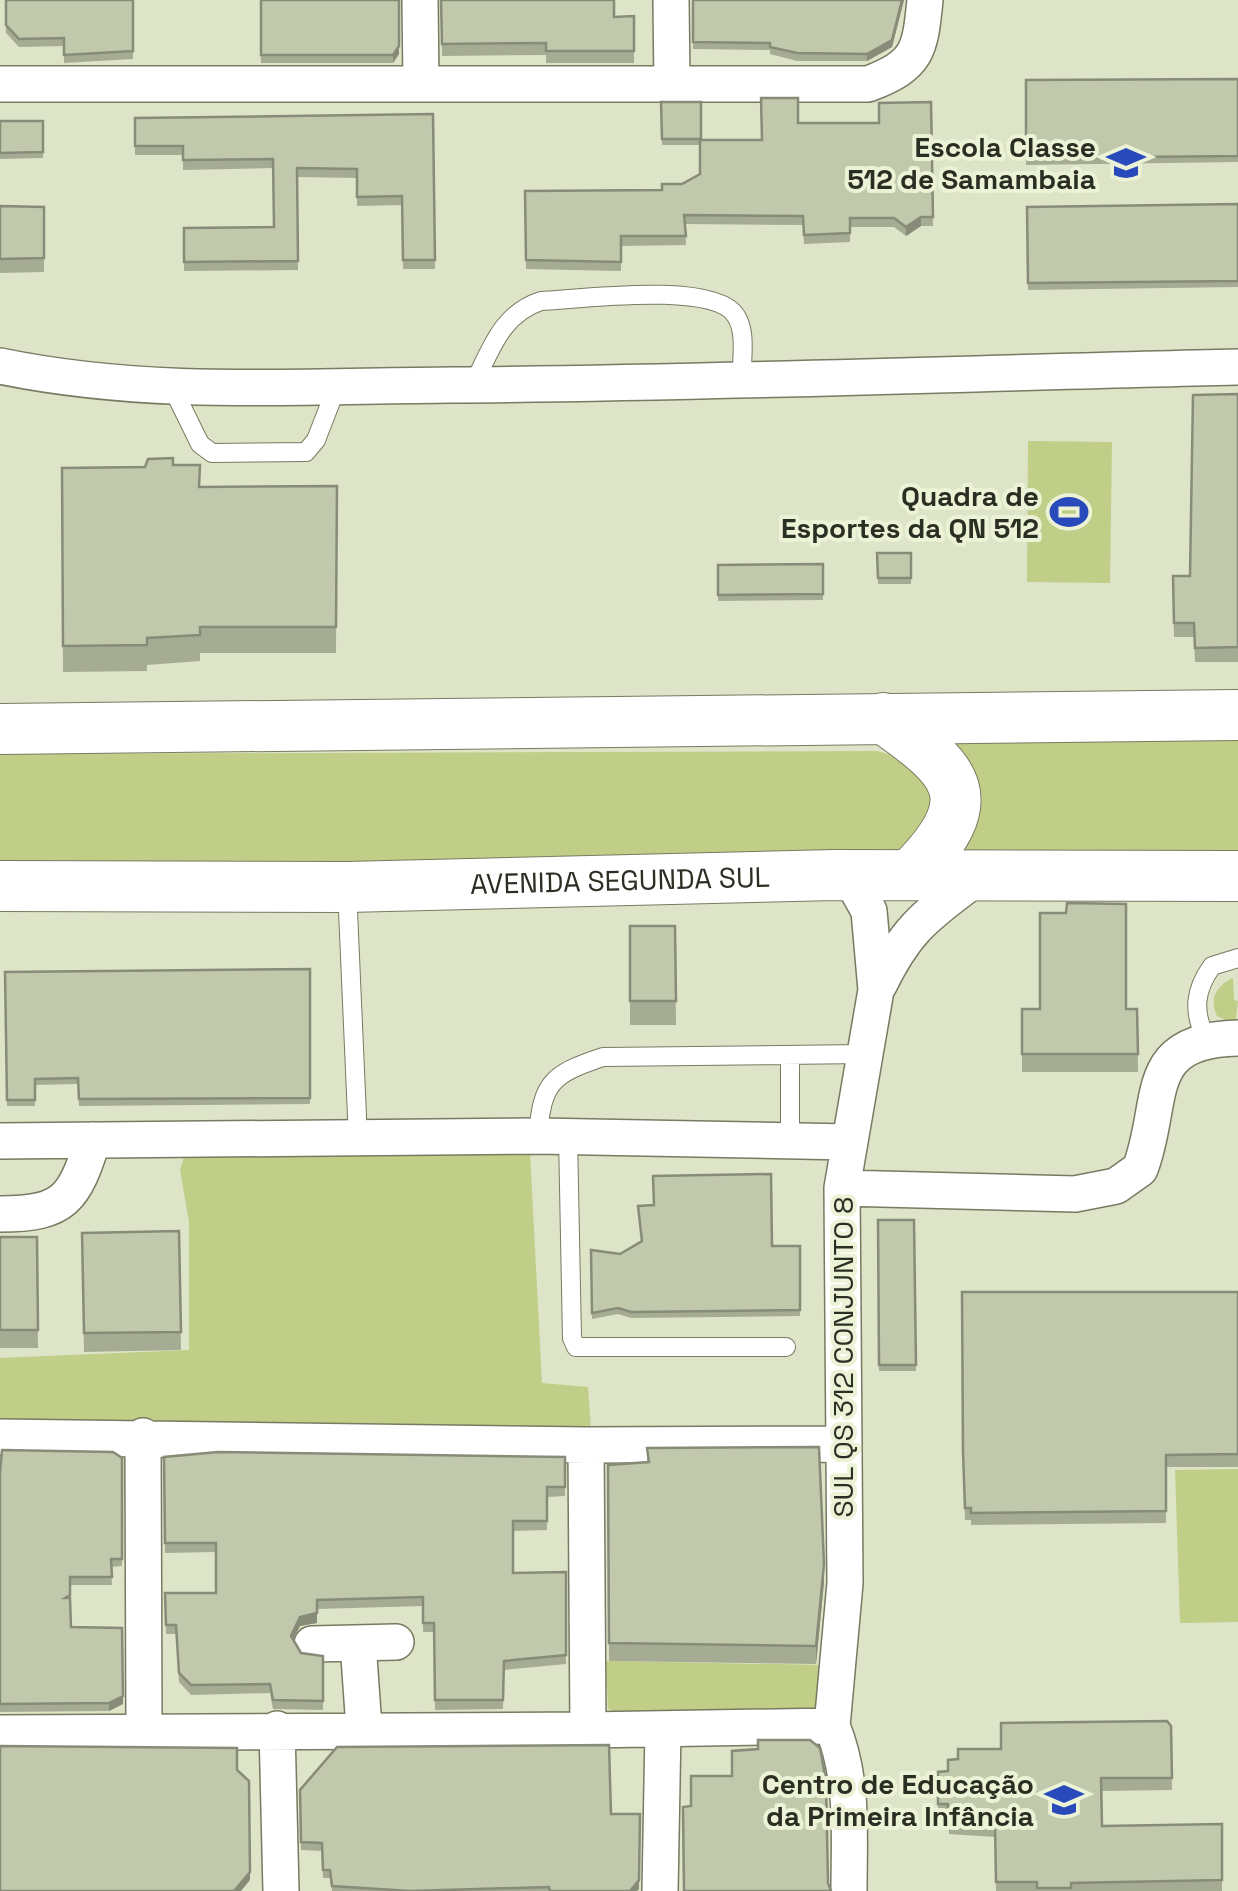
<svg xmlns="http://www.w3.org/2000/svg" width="1238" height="1891" font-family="'Space Grotesk',sans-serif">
<rect width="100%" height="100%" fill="#dee4c8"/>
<path fill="#c0ce87" d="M1028,441L1112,442L1110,583L1027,582Z
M1238,734V860L945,863L944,736Z
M877,751L914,761L944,811L918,855L0,879V754Z
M1233,978L1234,1000L1238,1001L1235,1025L1217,1016C1209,998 1216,986 1233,978Z
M530,1152L542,1383L588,1387L591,1430L0,1427V1358L189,1350V1222L180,1170L184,1157Z
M1238,1469V1622L1180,1623L1175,1470Z
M606,1661L825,1665V1710L619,1714L608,1709Z"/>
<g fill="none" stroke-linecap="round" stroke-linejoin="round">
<g stroke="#767b61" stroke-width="20">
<path id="lane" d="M473,385C491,350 501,314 541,301C580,299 715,281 736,316C747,333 741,359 742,377
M172,387L200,444L212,453L306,452L316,440L337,386
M347,888L358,1139
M1206,1039C1193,1012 1194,991 1212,966L1238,958
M538,1136C542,1082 552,1074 603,1057L863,1054
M568,1136L572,1338L576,1347H786
M790,1138V1057"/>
</g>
<g stroke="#767b61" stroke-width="38">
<path id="street" d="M420,0L421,83
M671,0L672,84
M0,84H868C918,65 920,51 925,0
M0,366C149,397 301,386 452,385C714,383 976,373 1238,367
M879,985C908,925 929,914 980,875
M0,1141L538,1136L849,1142
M842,1188L1075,1194L1116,1186L1140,1169C1166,1101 1139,1040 1238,1038
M0,1214C66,1214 74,1198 93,1140
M143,1436L144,1730
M0,1437L586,1445L588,1730L0,1733
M586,1445L842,1444
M358,1643L364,1728
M312,1644L396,1642
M832,1726L845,1583L842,1188L876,990L869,911L849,875
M277,1729L281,1891
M588,1730L832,1726C854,1779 849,1834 849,1891
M660,1891L663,1729"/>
</g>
<g stroke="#767b61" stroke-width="52">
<g id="secondary">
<path d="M883,718C958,770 987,798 911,874"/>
<path d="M0,729L1238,715"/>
<path id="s1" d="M0,886L347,887L835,875L1238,876"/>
</g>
</g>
<use href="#lane" stroke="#fff" stroke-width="18"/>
<use href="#street" stroke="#fff" stroke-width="35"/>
<use href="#secondary" stroke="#fff" stroke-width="50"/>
</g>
<path fill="#a6ac94" d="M5,0H133V59L64,63V46L19,47L6,33Z
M260,0L399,54L393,63H261Z
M441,0L614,17L634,16V63H546V55L442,56Z
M693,0H904L892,47L867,61H797L770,54V50L693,49Z
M1238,79V162L1026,165V80Z
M661,102L701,140H762L798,123H879L931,102L933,226H921L906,236L894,227H850V242L804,244L803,225L685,224L686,245L621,246V271L526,269L525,191L662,190L682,184L700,174V145H662Z
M433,114L435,269H403L402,205L357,206V178L297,177L298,270L184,271V228L273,227V168L183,170V155H135V118Z
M0,121H43V158L0,159Z
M1238,204V287L1028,290L1027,207Z
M0,206L44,207V272L0,273Z
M1238,394V662H1195L1194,637H1174L1173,590L1190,576Z
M173,465L199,487L337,486L336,653H200V661L147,665V671L63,672L62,468L145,467Z
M877,553H911V584H878Z
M823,564V600L718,601V565Z
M630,926H675L676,1025H630Z
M310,969V1104L79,1106L78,1084L35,1085V1106H7L5,972Z
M1022,1009H1137L1138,1072H1022Z
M878,1220H914L916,1371H879Z
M179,1231L181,1350L84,1352L82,1233Z
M0,1237H37L38,1348H0Z
M772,1246H800V1316L631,1318L618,1314L592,1319L591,1250L620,1254Z
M1238,1292V1467H1166V1523L971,1525V1520H965L963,1464Z
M647,1448L824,1582L816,1664L609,1661L608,1465L647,1462Z
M164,1457H565V1496L547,1497V1530L513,1531V1573L566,1572V1664L504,1670L503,1709L435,1710L434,1632H423V1606L317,1609V1623L300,1626L293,1640L301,1653L323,1656V1710L273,1709L270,1693L191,1695L179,1682L176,1634H166L165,1593H216V1552L165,1553Z
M122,1458V1566L111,1567L112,1585H70L71,1627L123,1704L109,1711L0,1712V1473Z
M1171,1726L1172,1790L1101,1791L1102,1826L1222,1824V1891H996L995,1837L949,1834L948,1817H938V1772L948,1771L958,1759L1001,1749Z
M300,1790L611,1814L639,1889L637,1891H332L330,1878H323L322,1851L301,1850Z"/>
<path fill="#878c78" d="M902,0H904L892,47L867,61V54Z
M399,46V54L393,63V55Z
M921,217V226L906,236V227Z
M824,1564V1582L816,1664V1646Z
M317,1613V1623L300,1626L291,1645V1636L300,1617Z
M123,1696V1704L109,1711V1703Z
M640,1814L639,1889L637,1891H630Z
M250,1872V1880L241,1891H234Z"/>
<path fill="#c1c8ac" stroke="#878c78" stroke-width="2.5" d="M6,0H133V51L64,55V38L19,39L6,25Z
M261,0H399V46L393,55H261Z
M441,0H614V17L634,16V51H546V43L442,44Z
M693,0H902L892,40L867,54L797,53L770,47V43L693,42Z
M1238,79V156L1026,158V80Z
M761,98H798V123H879V103L931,102L933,217H921L906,227L894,218H850V233L804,235L803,216L684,215L686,236H621V262L526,260L525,191L662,190V184H682L700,174V140H762Z
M661,102H701V139H662Z
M433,114L435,260H403L402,196L357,197V169L297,168L298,261L184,262V228L274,227L273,159L183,160V146H135V118Z
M0,121H43V152L0,153Z
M1238,204V281L1028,283L1027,207Z
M0,206L44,207V258L0,259Z
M1238,394V647L1195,648L1194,623H1174L1173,576H1190L1193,395Z
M173,458V465H200L199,487L337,486L336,627H200V635L147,638V645L63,646L62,468L145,467L148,459Z
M877,553H911V578H878Z
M823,564V594L718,595V565Z
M1067,903L1126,904V1009H1137L1138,1054H1022V1009H1040V913H1066Z
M630,926H675L676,1001H630Z
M310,969V1098L79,1099L78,1078L35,1079V1100H7L5,972Z
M771,1174L772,1246H800V1310L631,1312L618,1308L592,1313L591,1250L620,1254L642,1241L638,1206L654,1205L653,1176Z
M878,1220H914L916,1365H879Z
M179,1231L181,1332L84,1333L82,1233Z
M0,1237H37L38,1330H0Z
M962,1292H1238V1454L1166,1455V1511L971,1513V1508H965L963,1452Z
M819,1447L824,1564L816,1646L609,1643L608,1465L649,1462L647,1448Z
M2,1450L113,1452L122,1458V1559H111L112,1577H70V1595L65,1598H70L71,1627L122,1628L123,1696L109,1703L0,1704V1473Z
M218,1452L565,1457V1487H547V1521H513V1573L566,1572V1655L504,1661L503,1700H435L434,1623H423V1597L317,1600V1613L300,1617L291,1636L301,1653L323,1656V1701L273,1700L270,1684L191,1685L179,1673L176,1625H166L165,1593H216V1543H165L164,1457Z
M1167,1721L1171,1726L1172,1778H1101L1102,1826L1222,1824V1880L1071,1883V1888H1037V1882H996L995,1824L949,1822L948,1804H938V1772L948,1771V1760L958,1759V1749H1001V1723Z
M758,1740H810L820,1748L826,1781L828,1883L831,1891H684L683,1807L691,1806V1776H732V1751L758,1749Z
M609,1745L611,1814H640L639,1880L630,1891H550L549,1887L410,1891L332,1886L330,1870H323L322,1843L301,1842L300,1790L337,1747Z
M0,1746L237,1748V1770L249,1781L250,1872L234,1891H0Z"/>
<defs>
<g id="school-bare" transform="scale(3)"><path d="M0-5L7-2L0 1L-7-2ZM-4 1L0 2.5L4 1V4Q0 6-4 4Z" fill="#294aba" stroke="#ebf2d5" stroke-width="2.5" paint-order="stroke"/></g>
<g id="stadium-bare" transform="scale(3)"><path d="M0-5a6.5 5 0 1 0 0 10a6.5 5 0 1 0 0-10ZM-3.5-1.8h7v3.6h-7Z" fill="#294aba" stroke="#ebf2d5" stroke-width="2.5" paint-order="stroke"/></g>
</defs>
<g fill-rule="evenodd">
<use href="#school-bare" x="1126" y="163"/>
<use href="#stadium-bare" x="1069" y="512"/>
<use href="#school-bare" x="1064" y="1800"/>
</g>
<g text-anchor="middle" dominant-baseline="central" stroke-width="8" stroke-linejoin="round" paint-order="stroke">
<g font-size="28" font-weight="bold" fill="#2b2e23" stroke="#ebf2d5" text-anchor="end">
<text x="1096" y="147">Escola Classe<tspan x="1096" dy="32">512 de Samambaia</tspan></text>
<text x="1039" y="496">Quadra de<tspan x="1039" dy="32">Esportes da QN 512</tspan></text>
<text x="1034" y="1784">Centro de Educação<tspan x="1034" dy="32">da Primeira Infância</tspan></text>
</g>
<g font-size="28" fill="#2b2e23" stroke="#ebf2d5">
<text stroke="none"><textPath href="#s1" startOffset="620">AVENIDA SEGUNDA SUL</textPath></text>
<text transform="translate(843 1357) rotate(-90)">SUL QS 312 CONJUNTO 8</text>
</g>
</g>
</svg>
